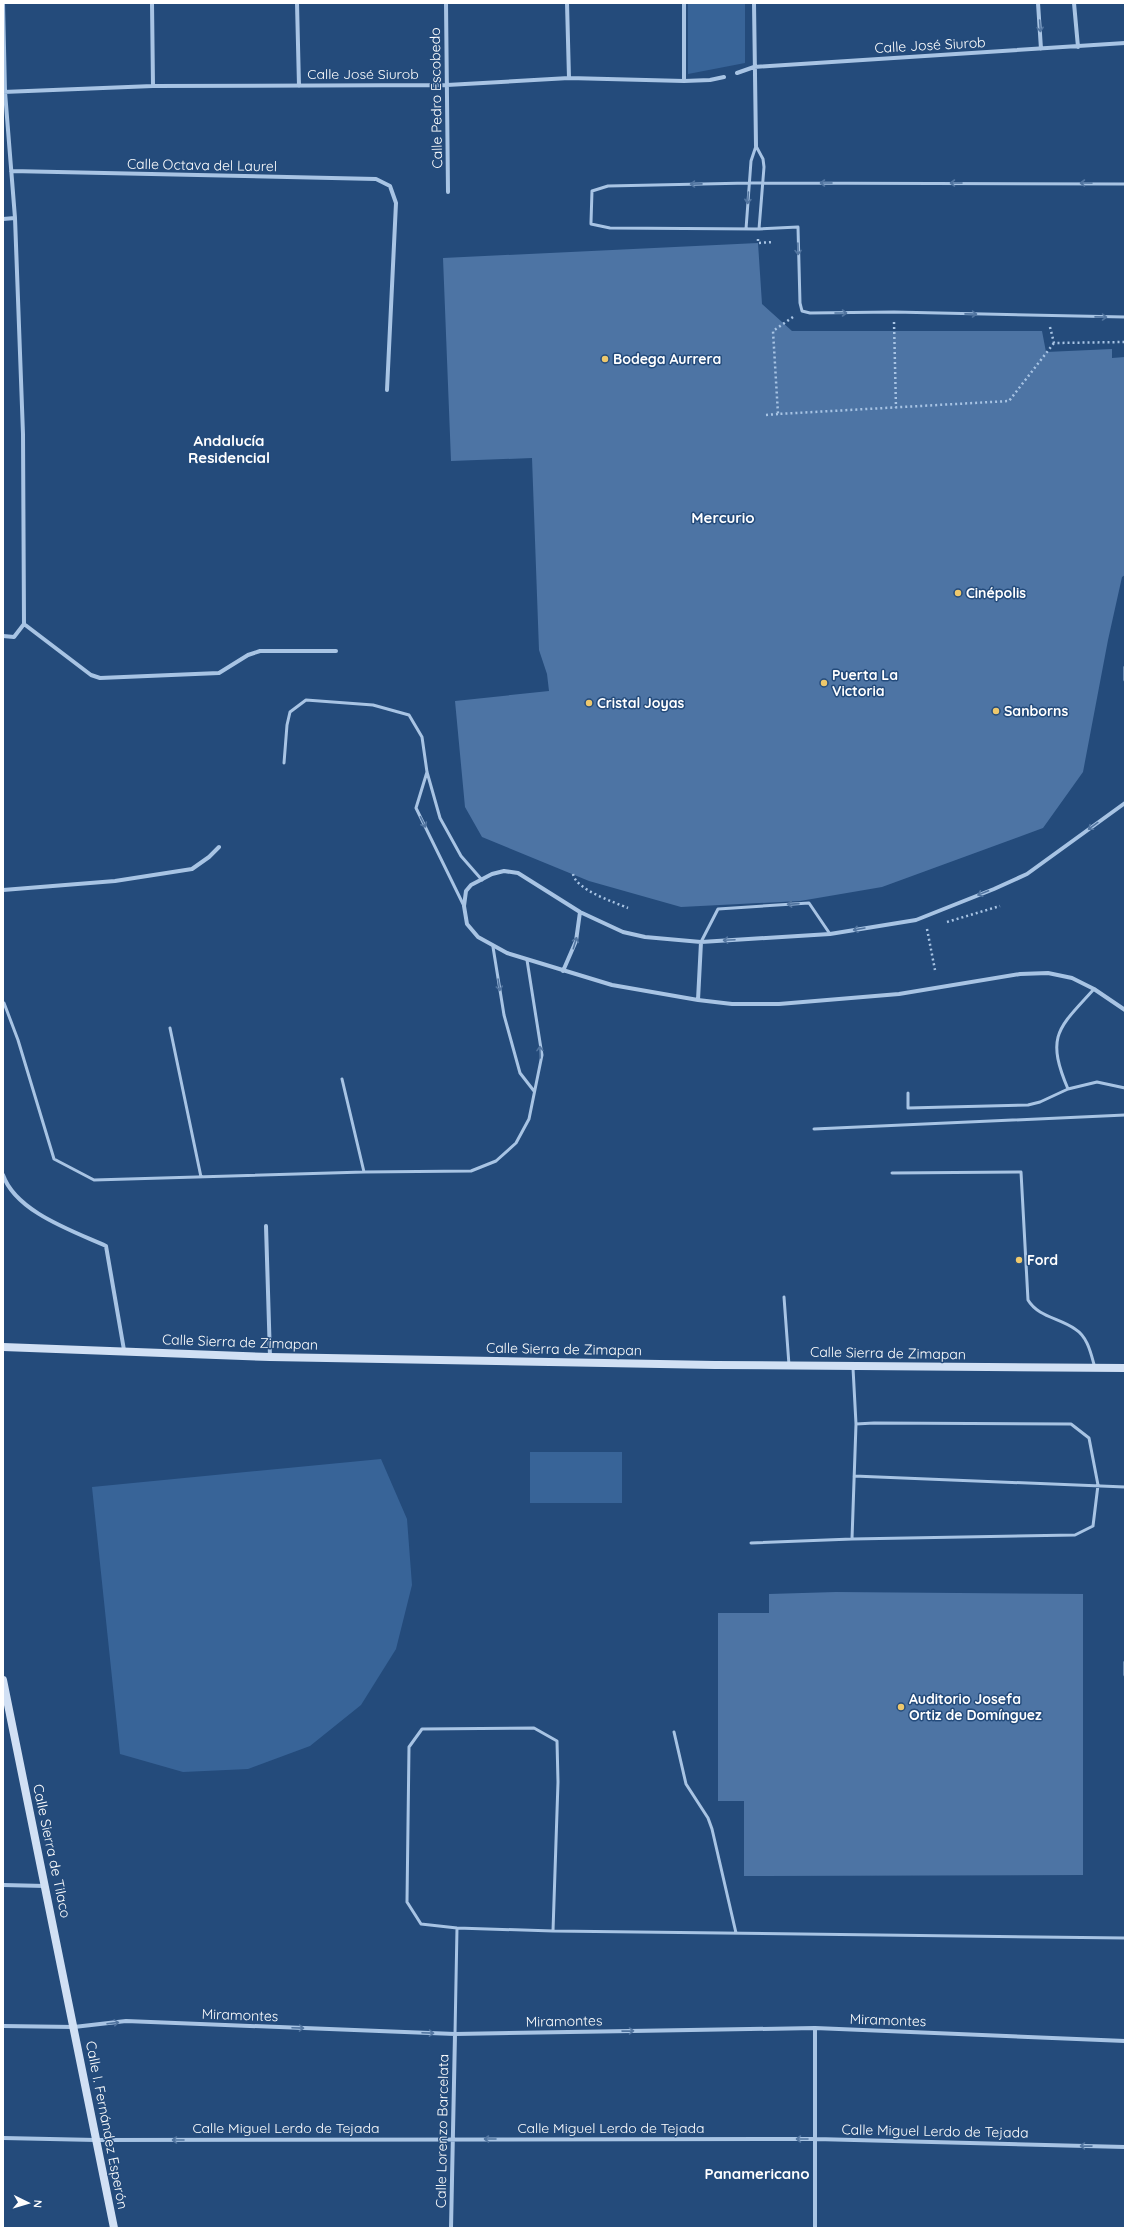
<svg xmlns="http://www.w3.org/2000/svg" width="1128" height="2231" font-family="Quicksand,sans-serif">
<rect width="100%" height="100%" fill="#244b7b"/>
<path fill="#386498" d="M688,3H745V63L688,74Z
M530,1452H622V1503H530Z
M381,1459L407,1519L412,1585L396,1649L361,1705L310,1746L248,1769L183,1772L120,1754L92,1487Z"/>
<path fill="#4d74a4" d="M758,243L762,304L792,331H1042L1046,352L1112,349V358L1125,357V575L1122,577L1108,640L1083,772L1043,828L882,887L800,901L681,907L589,881L482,837L465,807L455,701L549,691L547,674L539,650L532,458L451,461L443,258Z
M836,1592L1083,1594V1875L744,1876V1801H718V1613H769V1594Z"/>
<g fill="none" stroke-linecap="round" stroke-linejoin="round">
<path stroke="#a8c4e4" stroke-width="2.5" stroke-dasharray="2 3" stroke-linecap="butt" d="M758,239V243L773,242
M793,317L773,331L778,414L1009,401L1054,343
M894,322L896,408
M1050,327L1054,343L1125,342
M766,415L778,414
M573,874C576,890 614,902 628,908
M947,922L1000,906
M927,929L935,970"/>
<path stroke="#a8c4e4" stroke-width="3" d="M756,146L763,159L764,167L759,229
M1125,184L749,183L608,186L592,191L591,222V224L610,228L759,229L798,227L800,303L802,311L810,313L894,312L1125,317
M746,229L751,161L756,146
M1125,667V680
M284,763L287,725L290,712L306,700L373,705L409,715L422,737L427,772L440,818L461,856L482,880
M427,772L416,808L464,906
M701,942L718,909L809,903L830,934
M493,947L504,1015L520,1073L534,1091
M1094,989C1059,1028 1045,1035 1068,1089L1097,1082L1125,1088
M4,1003L18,1040L54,1159L94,1180L364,1172L471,1171L496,1161L516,1143L529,1119L542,1055L527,960
M170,1028L201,1177
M342,1079L364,1172
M908,1093V1108L1028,1105L1040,1102L1068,1089
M814,1129L1125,1115
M892,1173L1021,1172L1028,1300C1038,1317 1060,1318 1075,1329C1088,1337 1091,1354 1095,1368
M784,1297L789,1365
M853,1368L856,1424
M874,1423L1071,1424L1089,1438L1098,1485L1093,1526L1075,1535L852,1539L856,1424Z
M854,1476L1125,1487
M751,1543L852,1539
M1125,1662V1675
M674,1732L686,1784L708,1818L712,1829L736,1933
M553,1931L558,1782L557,1741L534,1728L422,1729L409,1747L407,1902L421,1924L457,1928L553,1931L1125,1938
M455,2034L457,1928"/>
<path stroke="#a8c4e4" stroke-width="4" d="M152,3L153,86
M297,3L299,86
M446,3L448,192
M567,3L569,78
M684,3V81
M754,3L756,146
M1038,3L1041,49
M1074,3L1078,47
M737,73L754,67L1125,43
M3,92L153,86L447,85L569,78L684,81L710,80L724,77
M11,171L376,179L390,186L396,203L387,390
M3,219L15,218
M24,624L91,675L100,678L219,673L248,655L260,651H336
M3,636L14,637L24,624L23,434L15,218L5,92L3,3
M1125,803L1027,874L994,889L916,920L830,934L701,942L645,937L623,932L580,912L518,873L504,871L492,874L471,885L466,891L464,906L467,924L478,937L507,953L612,985L698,1000L732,1004H779L899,994L1020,974L1048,973L1072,978L1094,989L1125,1010
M3,890L115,881L192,869L209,857L219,847
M563,971L576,941L580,912
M698,1000L701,942
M3,1175C16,1212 73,1231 106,1246L124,1350
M266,1226L270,1357
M3,1885L45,1886
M3,2026L74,2027L126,2021L455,2034L815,2028L1125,2041
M815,2028V2228
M3,2138L96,2140L816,2139L1125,2147
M451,2228L455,2034"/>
<path stroke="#d1e0f4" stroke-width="8" d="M3,1347L270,1357L715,1365L1125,1368
M3,1680L114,2228"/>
</g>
<defs><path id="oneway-shaft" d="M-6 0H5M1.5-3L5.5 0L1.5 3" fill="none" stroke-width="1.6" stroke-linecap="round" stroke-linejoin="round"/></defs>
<g stroke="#5275a0">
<use href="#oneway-shaft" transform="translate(1040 26) rotate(86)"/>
<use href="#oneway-shaft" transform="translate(826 183) rotate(180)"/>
<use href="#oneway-shaft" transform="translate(956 183) rotate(180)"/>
<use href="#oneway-shaft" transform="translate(1086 183) rotate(-180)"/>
<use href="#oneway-shaft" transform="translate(696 184) rotate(179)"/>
<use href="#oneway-shaft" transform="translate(748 198) rotate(94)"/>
<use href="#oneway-shaft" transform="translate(798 249) rotate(89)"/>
<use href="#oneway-shaft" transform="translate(841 313)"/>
<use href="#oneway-shaft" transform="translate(971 314) rotate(1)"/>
<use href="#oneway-shaft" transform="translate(1101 317) rotate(1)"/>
<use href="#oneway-shaft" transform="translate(423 822) rotate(64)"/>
<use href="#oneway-shaft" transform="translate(1093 826) rotate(144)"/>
<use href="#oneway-shaft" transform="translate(983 893) rotate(158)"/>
<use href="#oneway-shaft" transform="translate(793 904) rotate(176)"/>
<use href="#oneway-shaft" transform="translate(859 929) rotate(170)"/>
<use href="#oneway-shaft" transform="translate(729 940) rotate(177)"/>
<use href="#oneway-shaft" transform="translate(575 943) rotate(-73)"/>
<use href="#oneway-shaft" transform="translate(499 985) rotate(81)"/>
<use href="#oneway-shaft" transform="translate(540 1052) rotate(-92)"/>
<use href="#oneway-shaft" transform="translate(113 2023) rotate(-7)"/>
<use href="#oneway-shaft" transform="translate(298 2028) rotate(2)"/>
<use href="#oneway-shaft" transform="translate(628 2031) rotate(-1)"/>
<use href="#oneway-shaft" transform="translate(428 2033) rotate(2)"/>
<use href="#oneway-shaft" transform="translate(490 2139) rotate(-180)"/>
<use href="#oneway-shaft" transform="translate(802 2139) rotate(-180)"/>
<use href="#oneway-shaft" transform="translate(178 2140) rotate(180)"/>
<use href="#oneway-shaft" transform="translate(1086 2146) rotate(-179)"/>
</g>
<g fill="#eec86c" stroke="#244b7b" stroke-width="1.5">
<circle cx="605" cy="359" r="4"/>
<circle cx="958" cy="593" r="4"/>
<circle cx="824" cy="683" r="4"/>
<circle cx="589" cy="703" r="4"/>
<circle cx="996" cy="711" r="4"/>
<circle cx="1019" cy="1260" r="4"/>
<circle cx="901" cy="1707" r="4"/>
</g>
<g text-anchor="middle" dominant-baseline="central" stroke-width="3" stroke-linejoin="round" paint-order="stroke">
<g font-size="14" fill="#fff" stroke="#244b7b">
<text transform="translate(930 45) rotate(-3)">Calle José Siurob</text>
<text x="363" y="74">Calle José Siurob</text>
<text transform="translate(436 98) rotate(-91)">Calle Pedro Escobedo</text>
<text transform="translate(202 165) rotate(1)">Calle Octava del Laurel</text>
<text transform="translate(240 1342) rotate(2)">Calle Sierra de Zimapan</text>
<text transform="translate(564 1349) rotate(1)">Calle Sierra de Zimapan</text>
<text transform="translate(888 1353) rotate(1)">Calle Sierra de Zimapan</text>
<text transform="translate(52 1851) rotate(78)">Calle Sierra de Tilaco</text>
<text transform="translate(240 2015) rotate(2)">Miramontes</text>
<text transform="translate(888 2020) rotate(2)">Miramontes</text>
<text transform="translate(564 2021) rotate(-1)">Miramontes</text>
<text transform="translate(107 2125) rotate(79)">Calle I. Fernández Esperón</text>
<text x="286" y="2128">Calle Miguel Lerdo de Tejada</text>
<text x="611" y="2128">Calle Miguel Lerdo de Tejada</text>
<text transform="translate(442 2131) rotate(-89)">Calle Lorenzo Barcelata</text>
<text transform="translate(935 2131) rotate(1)">Calle Miguel Lerdo de Tejada</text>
</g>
<g font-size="14" font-weight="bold" fill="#fff" stroke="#244b7b" text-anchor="start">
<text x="613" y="359">Bodega Aurrera</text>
<text x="966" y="593">Cinépolis</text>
<text x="832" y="675">Puerta La<tspan x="832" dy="16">Victoria</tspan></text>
<text x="597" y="703">Cristal Joyas</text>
<text x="1004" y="711">Sanborns</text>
<text x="1027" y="1260">Ford</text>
<text x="909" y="1699">Auditorio Josefa<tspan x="909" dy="16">Ortiz de Domínguez</tspan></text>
</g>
<g font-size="15" font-weight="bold" fill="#fff" stroke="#244b7b">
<text x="229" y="440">Andalucía<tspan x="229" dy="17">Residencial</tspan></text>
<text x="723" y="517">Mercurio</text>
<text x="757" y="2173">Panamericano</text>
</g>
</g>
<rect width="1128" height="2231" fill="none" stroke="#ffffff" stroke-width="8"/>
<g transform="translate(28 2203) rotate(95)" stroke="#244b7b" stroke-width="3" paint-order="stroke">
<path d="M0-3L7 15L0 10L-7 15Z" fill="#ffffff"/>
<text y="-6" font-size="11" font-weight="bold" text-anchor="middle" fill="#ffffff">N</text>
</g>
</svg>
